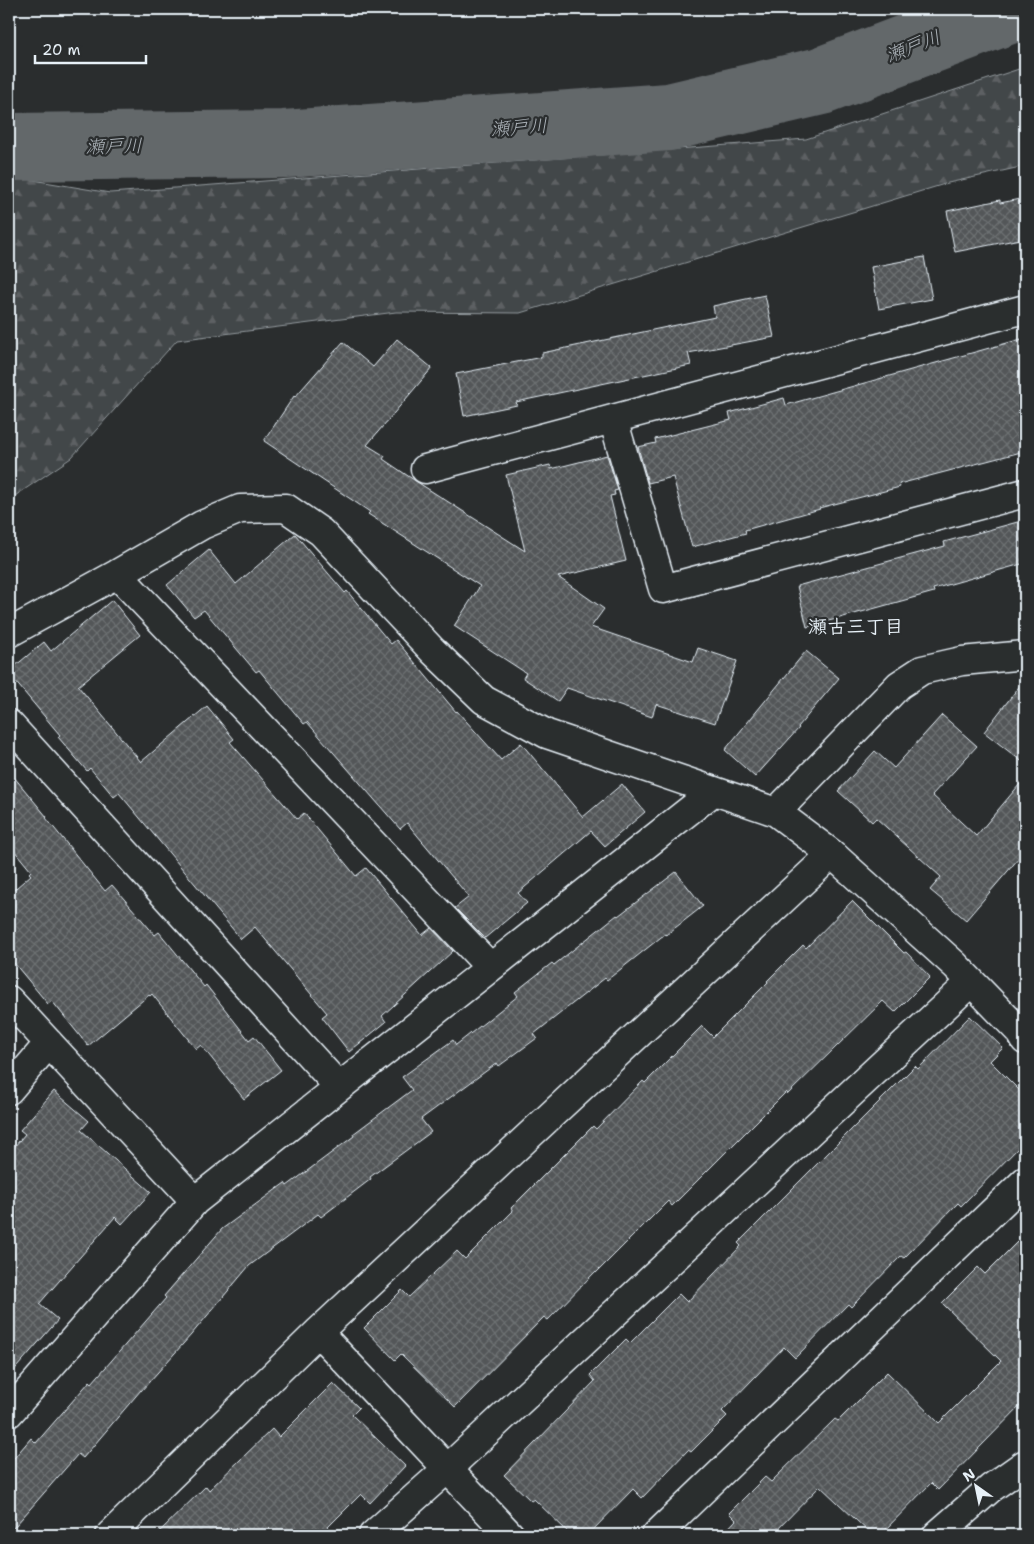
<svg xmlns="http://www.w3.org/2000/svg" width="1034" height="1544" font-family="'Shantell Sans','Klee One',sans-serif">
<defs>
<pattern id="forest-firs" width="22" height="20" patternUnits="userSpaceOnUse" patternTransform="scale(1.25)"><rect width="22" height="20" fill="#424648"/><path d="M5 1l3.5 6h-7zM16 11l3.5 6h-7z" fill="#5d6163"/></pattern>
<pattern id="building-cross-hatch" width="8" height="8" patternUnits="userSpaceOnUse" patternTransform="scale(1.25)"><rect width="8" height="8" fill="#535759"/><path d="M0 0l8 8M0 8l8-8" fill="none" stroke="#6c7072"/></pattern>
</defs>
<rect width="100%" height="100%" fill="#2a2d2e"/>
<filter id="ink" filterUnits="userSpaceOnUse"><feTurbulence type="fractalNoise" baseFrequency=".02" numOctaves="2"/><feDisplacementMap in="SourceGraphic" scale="10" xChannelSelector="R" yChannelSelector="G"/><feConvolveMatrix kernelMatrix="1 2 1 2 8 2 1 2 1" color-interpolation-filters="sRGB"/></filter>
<g filter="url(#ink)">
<path fill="url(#forest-firs)" stroke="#959ca0" d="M1025,67V166L948,183L520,313L396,312L177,340L71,458L9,500V176L110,193L806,139Z"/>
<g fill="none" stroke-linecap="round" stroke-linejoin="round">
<path stroke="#63686b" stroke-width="68" d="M9,147L284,144L669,117L821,81L1011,9"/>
</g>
<path fill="url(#building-cross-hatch)" stroke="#e8f1f8" d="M1025,198V238L955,252L947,211L1000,200V203Z
M924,257L932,299L879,309L871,267Z
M765,295L774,337L688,353L691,365L516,402L517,405L464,416L456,374L542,357V353L715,317L713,306Z
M1025,338V451L899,484L900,487L819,508L820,509L745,530L746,533L692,547L673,477L648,483L638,447L656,443L655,439L731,420L729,413L784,398L786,405Z
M397,339L432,368L367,445L385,456L383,459L414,480L525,551L506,475L550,465L551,469L607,455L618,490L614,491L615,495L610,496L626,561L558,577L604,609L591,627L693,662L698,648L737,661L715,723L656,704L652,717L567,688L558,701L523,678L526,673L454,626L480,586L368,514L370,512L264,441L294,396L295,397L343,342L373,367Z
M1025,520V563L933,589L934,592L807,627L797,586L945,546L944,542Z
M295,534L345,593L347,591L391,644L396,640L456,712L457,711L501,760L521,743L583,817L622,784L645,812L605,846L591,831L518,893L527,903L485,938L455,908L469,897L407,823L400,829L307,722L304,724L259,670L256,672L204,610L194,617L167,585L209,550L236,584Z
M112,600L140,635L78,686L141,762L207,706L234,739L230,742L297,819L304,813L356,876L366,868L422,935L431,928L453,951L382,1016L386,1022L349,1052L322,1017L327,1013L255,927L241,939L119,793L114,797L90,768L87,771L58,737L60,735L9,674V671L44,642L51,651Z
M806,651L839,678L798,727L799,728L755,777L725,750Z
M1025,679V764L984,732Z
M942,715L977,746L932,795L976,836L1025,778V851L966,920L930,890L941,877L876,818L872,822L838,791L875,751L894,768Z
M9,771L47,817L46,818L105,891L112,885L155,935L159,932L204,987L206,985L249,1040L254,1036L281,1070L244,1099L201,1045L196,1049L152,994L150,996L149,995L88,1046L52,1001L48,1004L9,957V894L31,875L29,873L31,871L9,844Z
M676,872L703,906L666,935L665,934L607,980L605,978L534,1034L537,1038L499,1066L497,1063L421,1119L431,1132L370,1177L371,1179L321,1217L318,1214L249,1266L191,1335L141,1391V1390L83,1458L78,1454L9,1533V1464L31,1438L36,1443L90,1381L92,1383L166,1298L164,1296L222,1229L285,1183L287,1186L354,1136L353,1134L412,1090L402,1077L453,1040L456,1045L518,996L515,992L552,963L554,965L617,915L618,916Z
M852,901L904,953L906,952L930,977L895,1012L883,1001L788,1094L786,1092L672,1206L668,1201L596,1273L595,1272L548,1320L544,1317L455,1407L401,1354L395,1360L364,1328L402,1290L409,1297L457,1251L465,1259L513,1211L511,1208L593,1126L596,1129L643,1081L645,1083L702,1026L713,1037L768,982L767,981L803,945L806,948Z
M970,1016L1003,1048L990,1061L1025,1096V1141L961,1206L958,1203L904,1258L901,1256L851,1307L848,1304L795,1358L784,1347L722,1411L727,1416L691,1452L688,1450L642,1498L633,1489L588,1535H571L534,1499L531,1501L504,1475L595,1381L590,1375L626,1339L630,1343L679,1294L687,1302L741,1246L738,1243L915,1066L918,1069Z
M54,1091L89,1121L81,1130L151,1192L122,1224L115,1217L39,1304L58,1320L9,1376V1153L25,1134L20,1130Z
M1025,1234V1401L938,1490L931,1483L880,1535H872L820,1486L772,1535H722L736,1520L729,1513L765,1477L771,1482L835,1419L838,1421L887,1372L939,1423L1001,1361L942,1303L978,1267L985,1274Z
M333,1383L359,1408L352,1415L405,1466L370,1503L361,1494L320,1535H156L206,1486L209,1490L272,1429L279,1437Z"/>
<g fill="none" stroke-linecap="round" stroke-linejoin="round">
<g stroke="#e8f1f8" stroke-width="31">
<path id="street" d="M613,419L663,589L1025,493
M425,469L1025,309
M117,574L490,967
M9,633L117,574L202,525L240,509L286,508L321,532L433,651L484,700L547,734L776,812L832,854L955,965L1021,1033L1025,1040
M9,724L339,1087
M776,812L899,685L922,670L962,661L1025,655
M9,1000L195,1201
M9,1090L49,1043
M318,1332L510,1535
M9,1413L195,1201L714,791
M110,1535L318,1332L832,854
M373,1535L447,1469L971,982
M656,1535L1025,1181"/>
</g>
<g stroke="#e8f1f8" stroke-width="31">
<path id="secondary" d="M937,1535L991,1488L1025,1464"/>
</g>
<use href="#street" stroke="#2a2d2e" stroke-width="28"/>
<use href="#secondary" stroke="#2a2d2e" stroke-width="28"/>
</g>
</g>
<g text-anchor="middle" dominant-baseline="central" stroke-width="4.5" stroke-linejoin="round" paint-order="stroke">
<g font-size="19" font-style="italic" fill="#acb3b9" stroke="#2a2d2e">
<text transform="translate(913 46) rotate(-21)">瀬戸川</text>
<text transform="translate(519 127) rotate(-4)">瀬戸川</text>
<text transform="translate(114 146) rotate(-1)">瀬戸川</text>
</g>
<g font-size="19" font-weight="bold" fill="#e8f1f8" stroke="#2a2d2e">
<text x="856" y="626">瀬古三丁目</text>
</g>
</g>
<rect width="1034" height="1544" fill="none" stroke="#2a2d2e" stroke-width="30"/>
<rect x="15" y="15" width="1004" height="1514" fill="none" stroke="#e8f1f8" stroke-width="2" filter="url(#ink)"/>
<g transform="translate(976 1486) rotate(327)" stroke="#2a2d2e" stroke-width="4" paint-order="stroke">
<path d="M0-4L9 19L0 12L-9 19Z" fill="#e8f1f8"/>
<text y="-8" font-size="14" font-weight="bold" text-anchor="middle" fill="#e8f1f8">N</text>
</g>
<path d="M35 55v8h111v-8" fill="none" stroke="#e8f1f8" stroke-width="2.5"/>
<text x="42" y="55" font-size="15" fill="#e8f1f8" stroke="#2a2d2e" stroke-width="4" paint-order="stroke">20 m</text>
</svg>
